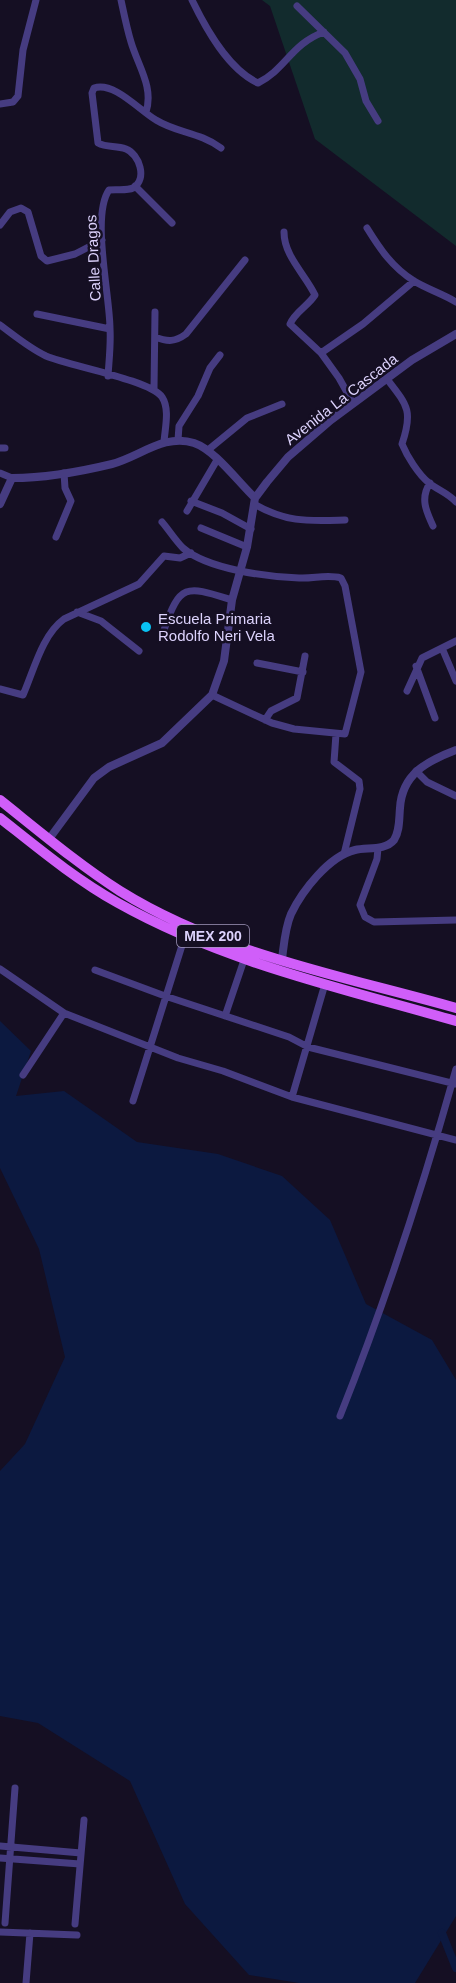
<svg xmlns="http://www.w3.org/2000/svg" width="456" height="1983" font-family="Helvetica,sans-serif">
<rect width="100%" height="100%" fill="#150f23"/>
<path fill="#122b2d" d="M262,0H456V246L315,139L270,6Z"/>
<path fill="#0c1940" d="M0,1021L31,1051L16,1096L64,1091L137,1142L218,1154L282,1176L330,1220L366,1304L432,1340L456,1380V1916L415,1983H299L249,1975L185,1904L130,1781L38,1723L0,1716V1471L25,1444L65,1357L39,1249L0,1168Z"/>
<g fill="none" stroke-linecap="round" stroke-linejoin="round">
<path stroke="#0c1940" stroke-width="8" d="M442,1933L456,1968"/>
<path stroke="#463c81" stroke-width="7" d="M121,0C124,14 127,29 131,42C138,66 154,87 146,112
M192,0C206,29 228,69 258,83C286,69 291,44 324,32
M297,6L345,53L360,79L366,101L378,121
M0,104L13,102L18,96L23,50L36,0
M135,186L172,223
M0,225L10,212L21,208L28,212L41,256L47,261L75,254L102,240
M367,228C380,249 392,267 414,281C427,289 443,294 456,302
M284,232C284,256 305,274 315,295C308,306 295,312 290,324L321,353L339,378L353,403
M37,314L110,329
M0,325C15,336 29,348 46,356C70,366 150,380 162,397C170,409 165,428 164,442
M155,337C168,342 175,342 186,334L245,260
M321,353L363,324L414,281
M108,376C109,360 111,344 110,329C110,295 91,216 109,190C116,189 127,191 133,188C148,179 139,154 126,149C116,145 107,148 98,143L92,93L94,88C114,81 140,111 156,120C177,133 199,132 221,148
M387,379C408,406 413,411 402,444C407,456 418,474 429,483C438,490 448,493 456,502
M154,389L155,312
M178,440L179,426L198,396L210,368L220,355
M0,448H5
M208,450L247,418L282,404
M0,473L12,478
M430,483C420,498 426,511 433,526
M191,501L222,513L251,529
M254,504C287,523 309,521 345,520
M187,511L217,460
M162,522C169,530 175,540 183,548C207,569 267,577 299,578C313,579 327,574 341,578L345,586L361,672L345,734L294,729L272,723L212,695
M201,528L247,547
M56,537L71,501L65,488L64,473
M77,612L101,621L139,651
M164,630C180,582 187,586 232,600
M442,648L456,681
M257,663L303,672
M416,666L435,718
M0,689L23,695C34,670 42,635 64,619L139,584L164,556L180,558L191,553
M407,691L422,658L456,641
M265,720L271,711L297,698L305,656
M336,734L334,762L359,781L360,789L344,854
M416,771L427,782L456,796
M378,848L377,859L360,905L365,917L374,922L456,920
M0,969L64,1013L178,1058L223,1071L292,1097L456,1140
M95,970L165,996L289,1037L308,1047L456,1084
M225,1016L244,960
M23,1075L64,1013
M292,1097L325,984
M133,1101L185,936
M340,1416C385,1303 423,1187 456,1069
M0,1846L81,1853
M0,1858L80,1864
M5,1923L15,1788
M75,1924L84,1820
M0,1932L77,1935
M26,1983L30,1933"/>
<path stroke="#463c81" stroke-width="8" d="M0,504L12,478C46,478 79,472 112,464C139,457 165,433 194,443C215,450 238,482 255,498
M49,839L94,778L109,767L162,743L212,695L224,661L232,600L247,547L255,498L267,482L288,457L331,420L412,360L456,334
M282,959C284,944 285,928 291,914C302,891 329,856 355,850C367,847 385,851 394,840C400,831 399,818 400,808C402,774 427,761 456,750"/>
<path stroke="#d05ef9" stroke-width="10" d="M0,800C39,831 78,864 120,891C221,954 343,976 456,1008
M0,818C38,848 75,879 118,903C223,962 341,988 456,1021"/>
</g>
<circle fill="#09c2f3" stroke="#150f23" stroke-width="2" cx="146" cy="627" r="6"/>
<g text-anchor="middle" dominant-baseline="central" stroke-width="5" stroke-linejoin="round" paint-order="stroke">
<rect fill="#150f23" stroke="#a198bc" stroke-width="1.5" x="177" y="925" width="72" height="22" rx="4.5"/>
<g font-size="14" font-weight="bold" fill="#ddd3fd">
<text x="213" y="936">MEX 200</text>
</g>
<g font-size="15" fill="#ddd3fd" stroke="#150f23">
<text transform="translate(93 258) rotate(-93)">Calle Dragos</text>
<text transform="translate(341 399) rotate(-38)">Avenida La Cascada</text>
</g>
<g font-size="15" fill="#ddd3fd" stroke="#150f23" text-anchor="start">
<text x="158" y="618">Escuela Primaria<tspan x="158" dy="17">Rodolfo Neri Vela</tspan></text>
</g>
</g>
</svg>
